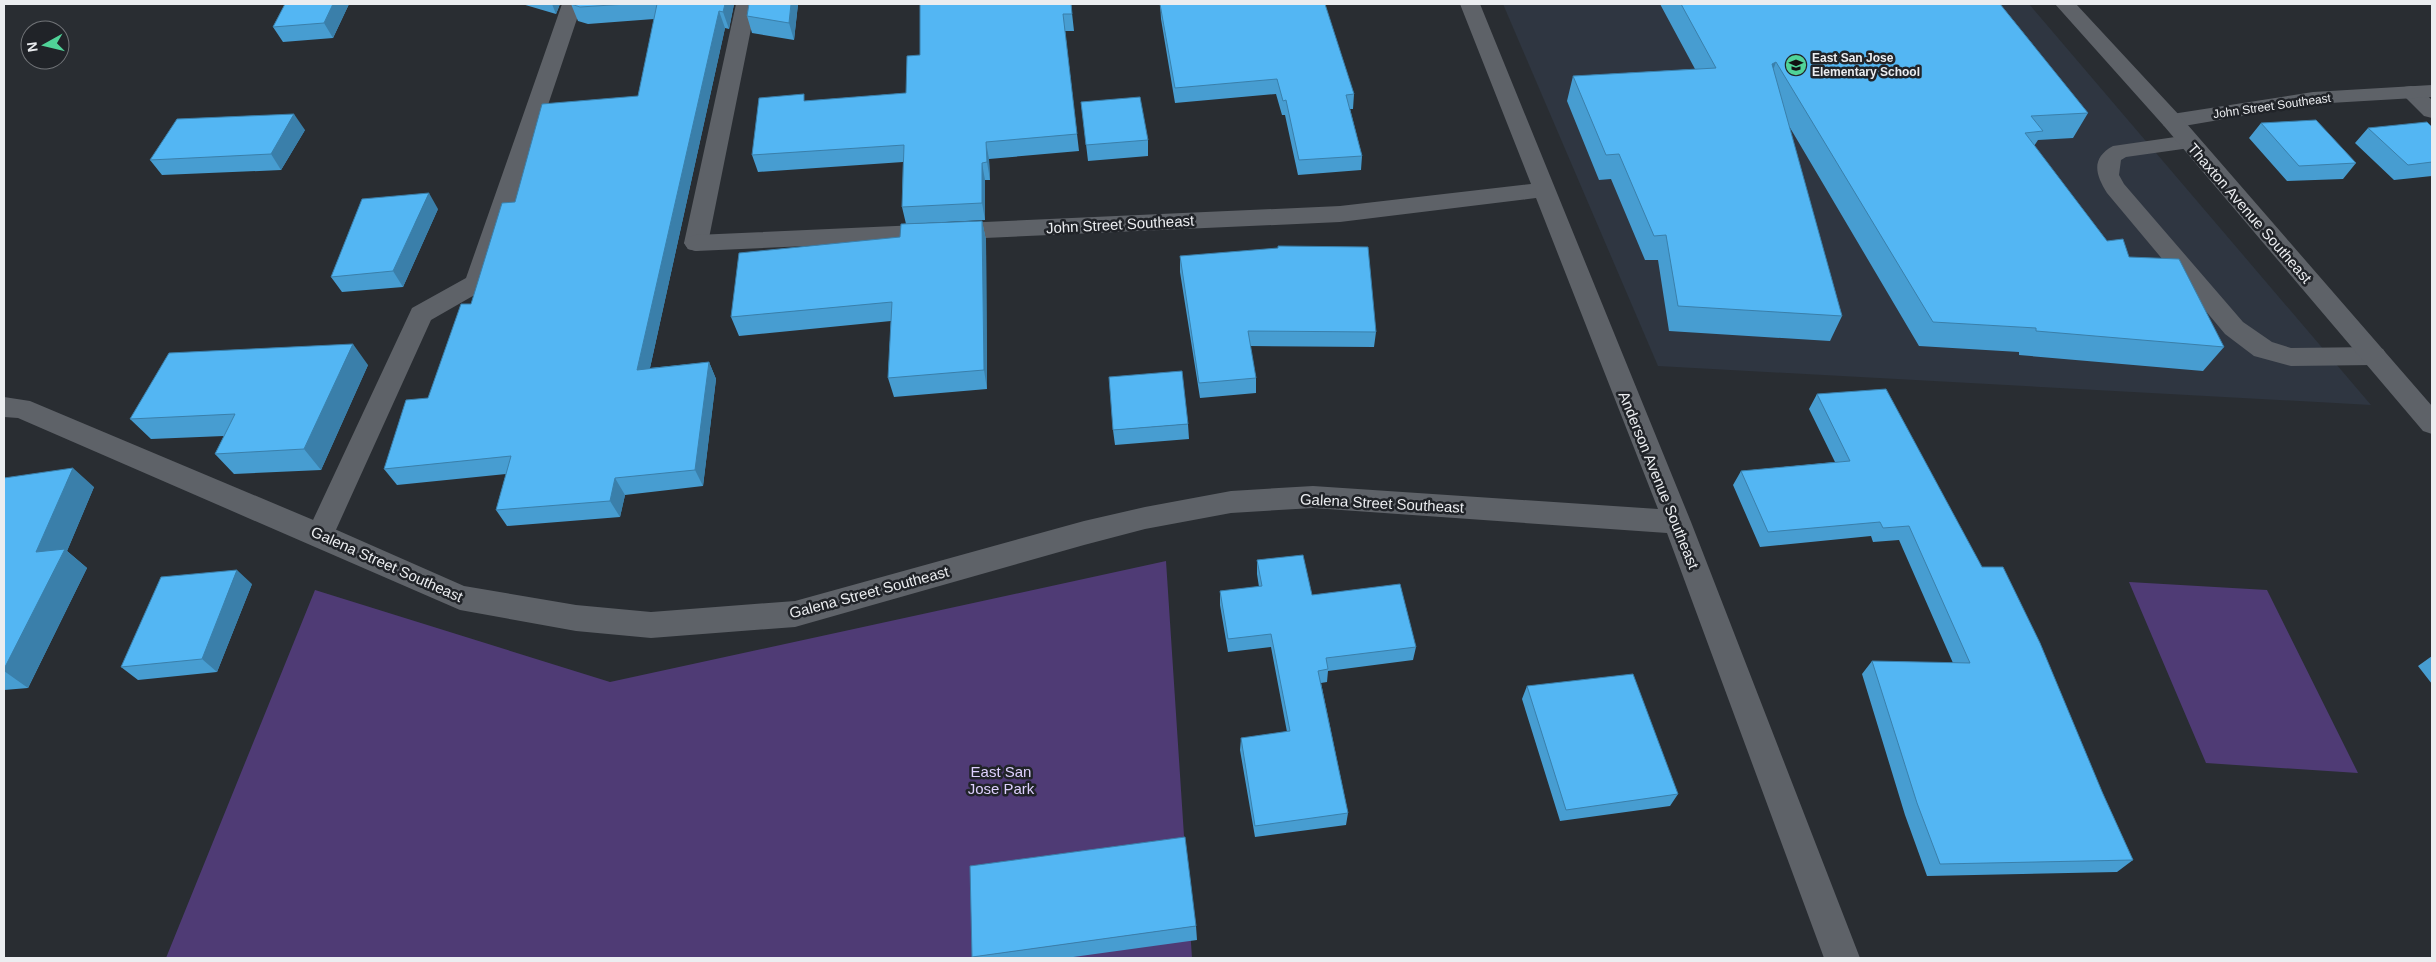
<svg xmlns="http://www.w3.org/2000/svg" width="2436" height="962" font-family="Arial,sans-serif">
<rect width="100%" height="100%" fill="#292d32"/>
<path fill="#2f3641" d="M1503,4H2029L2371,405L1658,366Z"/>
<path fill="#4f3b75" d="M1166,561L1192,958H166L315,590L610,682Z
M2129,582L2267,590L2358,773L2206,763Z"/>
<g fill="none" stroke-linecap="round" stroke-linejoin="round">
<path fill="#5e6268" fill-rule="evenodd" d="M562,4H582L488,283L485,289L431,320L330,543L320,547L310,543L306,535L412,308L466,278Z
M736,4H756L708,243L704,249L696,251L688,249L684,243Z
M2411,86L2418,87L2432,100V118L2424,116L2400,92L2404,87Z
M2189,135L2197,137L2200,142L2197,147L2126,157L2121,160L2119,175L2124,184L2243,322L2272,342L2291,348L2374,347L2383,349L2387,356L2383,363L2374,365L2291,366L2254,356L2225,334L2107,193C2095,174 2091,158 2113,146Z"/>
<path fill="#5e6268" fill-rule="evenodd" d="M1460,4H1480L1691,522L1860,958H1824L1667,533L1313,508L1231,513L1145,529L1084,545L795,627L651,638L576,631L460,610L18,418L4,417V397L30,401L330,527L464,586L576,605L651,612L795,601L1084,521L1145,507L1231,491L1313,486L1658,509L1536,198L1340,222L696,251L688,249L684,243L688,237L696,235L1340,206L1531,184Z
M2432,85V97L2313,104L2172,128L2164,126L2161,121L2164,116L2172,114L2313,92Z"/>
<path fill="#5e6268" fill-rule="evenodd" d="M2055,4H2076L2180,116L2432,406V434L2423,431L2164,126Z"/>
</g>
<path fill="#479dd1" d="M285,4H349L333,38L283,42L273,27Z
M522,4H560L556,14Z
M571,4H734L729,29L725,28L650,368L709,362L716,379L703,486L625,495L620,517L507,526L496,510L506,474L397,485L384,469L428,398L471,304L515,202L638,96L654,19L588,24L578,21Z
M749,4H798L794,40L752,33L747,16Z
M1071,4L1074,31H1065L1079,151L989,159L990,180H985V220L906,224L902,207L903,162L758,172L752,155L806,101L906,93L920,55Z
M1160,4L1354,94L1353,109H1350L1362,156L1361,170L1298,175L1285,115H1282L1276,94L1175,103L1161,19Z
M1660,4H2000L2088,113L2073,138L2038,140L2034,146L2107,241L2129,257L2224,347L2203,371L2019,355V352L1919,346L1789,126L1842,316L1830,341L1669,331L1658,260H1645L1611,179L1599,180L1567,101L1573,76L1695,69Z
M1081,102L1148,140V156L1088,161Z
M2261,123L2356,163L2343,179L2287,181L2249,138Z
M2432,127V176L2394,180L2355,143L2368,128Z
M305,130L281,170L162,175L150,160Z
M438,209L403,287L342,292L331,277Z
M982,221L986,240L987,389L894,397L888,378L891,321L739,336L731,317L900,237Z
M1180,256L1376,332L1374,347L1250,346L1256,378V393L1200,398L1180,272Z
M368,365L321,470L234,474L215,454L224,436L151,439L130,419Z
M1817,394L2103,794L2133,860L2117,872L1927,876L1905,815L1862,674L1872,661L1953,663L1899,540L1873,542L1871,536L1760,547L1733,485L1741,471L1835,462L1809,409Z
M1188,424L1189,439L1115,445L1113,430Z
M4,478L94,487L67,551L87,568L28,688L4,690Z
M1257,560L1312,595L1416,647L1413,660L1328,671L1327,682L1321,683L1348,813L1346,825L1255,837L1240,750L1241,738L1287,732L1271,647L1228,652L1220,605V591L1259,587L1257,574Z
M252,584L217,672L138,680L121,667Z
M2432,656V684L2418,666Z
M1527,686L1678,794L1670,806L1560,821L1522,699Z
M1196,926L1197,940L1066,958H973L972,957Z"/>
<path fill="#3a7faa" d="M333,4H349L333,38L324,23Z
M552,4H560L556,14Z
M725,4H734L729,29L723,12Z
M791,4H798L794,40L789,23Z
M719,11L725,28L646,386L637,370Z
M1776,62L1767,87L1772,64Z
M294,114L305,130L281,170L271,154Z
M986,142L989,159L990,180L987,162Z
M982,163L985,180V220L982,203Z
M429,193L438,209L403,287L393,271Z
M982,221L986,240L987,389L984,370Z
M353,344L368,365L321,470L304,449Z
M709,362L716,379L703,486L695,470Z
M73,468L94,487L67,551L87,568L28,688L4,671V669L36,552Z
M615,478L625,495L620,517L610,501Z
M237,570L252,584L217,672L202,659Z"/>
<path fill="#53b6f3" stroke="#3a7faa" d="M285,4H333L324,23L273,27Z
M571,4H627L580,7Z
M657,4H725L723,12L719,11L637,370L709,362L695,470L615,478L610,501L496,510L511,456L384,469L406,400L428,398L461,304H471L502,203L515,202L542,104L638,96Z
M749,4H791L789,23L747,16Z
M920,4H1071L1072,14H1063L1077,134L986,142L987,162L982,163V203L902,207L904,145L752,155L759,98L804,94V101L906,93L907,56L920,55Z
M1160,4H1325L1354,94L1346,95L1362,156L1299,160L1286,100L1283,101L1277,79L1175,88Z
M1681,4H2000L2088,113L2031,116L2043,131L2025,133L2107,241L2123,239L2129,257L2179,259L2224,347L2036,331V328L1933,322L1776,62L1772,64L1842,316L1678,306L1666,235L1654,236L1619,154L1606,155L1573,76L1716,68Z
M1140,97L1148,140L1086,145L1081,102Z
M294,114L271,154L150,160L177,119Z
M2316,120L2356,163L2299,166L2261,123Z
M2427,122L2432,127V162L2408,165L2368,128Z
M429,193L393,271L331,277L362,199Z
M982,221L984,370L888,378L892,302L731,317L739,253L900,237L901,224Z
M1278,246L1368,247L1376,332L1248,331L1256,378L1199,383L1180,256L1278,248Z
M353,344L304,449L215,454L235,414L130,419L169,353Z
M1182,371L1188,424L1113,430L1109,377Z
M1886,389L1982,567H2003L2040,643L2103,794L2133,860L1940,864L1917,803L1872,661L1970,663L1909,526L1883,528L1880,522L1768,532L1741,471L1850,461L1817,394Z
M73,468L36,552L65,549L4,669V478Z
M1303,555L1312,595L1400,584L1416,647L1326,658L1328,669L1318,671L1348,813L1255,826L1241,738L1290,731L1271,634L1228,639L1220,591L1262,586L1257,560Z
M237,570L202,659L121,667L161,577Z
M1633,674L1678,794L1566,810L1527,686Z
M1185,837L1196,926L972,957L970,866Z"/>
<defs>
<g id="school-disc" transform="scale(1.125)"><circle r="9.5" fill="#50d398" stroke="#202328"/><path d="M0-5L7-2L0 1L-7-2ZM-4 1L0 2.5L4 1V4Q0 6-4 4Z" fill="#111"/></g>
</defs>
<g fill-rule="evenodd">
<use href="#school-disc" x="1796" y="65"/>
</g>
<g text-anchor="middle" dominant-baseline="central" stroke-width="5" stroke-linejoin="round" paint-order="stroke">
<g font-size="12" font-weight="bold" fill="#ebedf0" stroke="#202328" text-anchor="start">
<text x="1812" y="58">East San Jose<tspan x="1812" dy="14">Elementary School</tspan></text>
</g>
<g font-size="12" fill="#ebedf0" stroke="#202328">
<text transform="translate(2272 106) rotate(-8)">John Street Southeast</text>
</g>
<g font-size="15" fill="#ebedf0" stroke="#202328">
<text transform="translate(2250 213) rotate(49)">Thaxton Avenue Southeast</text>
<text transform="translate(1120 224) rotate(-3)">John Street Southeast</text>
<text transform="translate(1659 480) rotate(68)">Anderson Avenue Southeast</text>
<text transform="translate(1382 503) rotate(3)">Galena Street Southeast</text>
<text transform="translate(387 564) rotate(24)">Galena Street Southeast</text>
<text transform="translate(869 592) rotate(-15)">Galena Street Southeast</text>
</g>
<g font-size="15" fill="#ded1fe" stroke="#202328">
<text x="1001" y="771">East San<tspan x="1001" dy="17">Jose Park</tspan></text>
</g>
</g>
<rect width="2436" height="962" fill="none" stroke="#ebedf0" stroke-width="10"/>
<g transform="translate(45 45) rotate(262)"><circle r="24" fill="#202328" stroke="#717478"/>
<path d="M0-4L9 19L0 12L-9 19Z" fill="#50d398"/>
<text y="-8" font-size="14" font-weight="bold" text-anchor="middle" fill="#ebedf0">N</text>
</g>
</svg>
